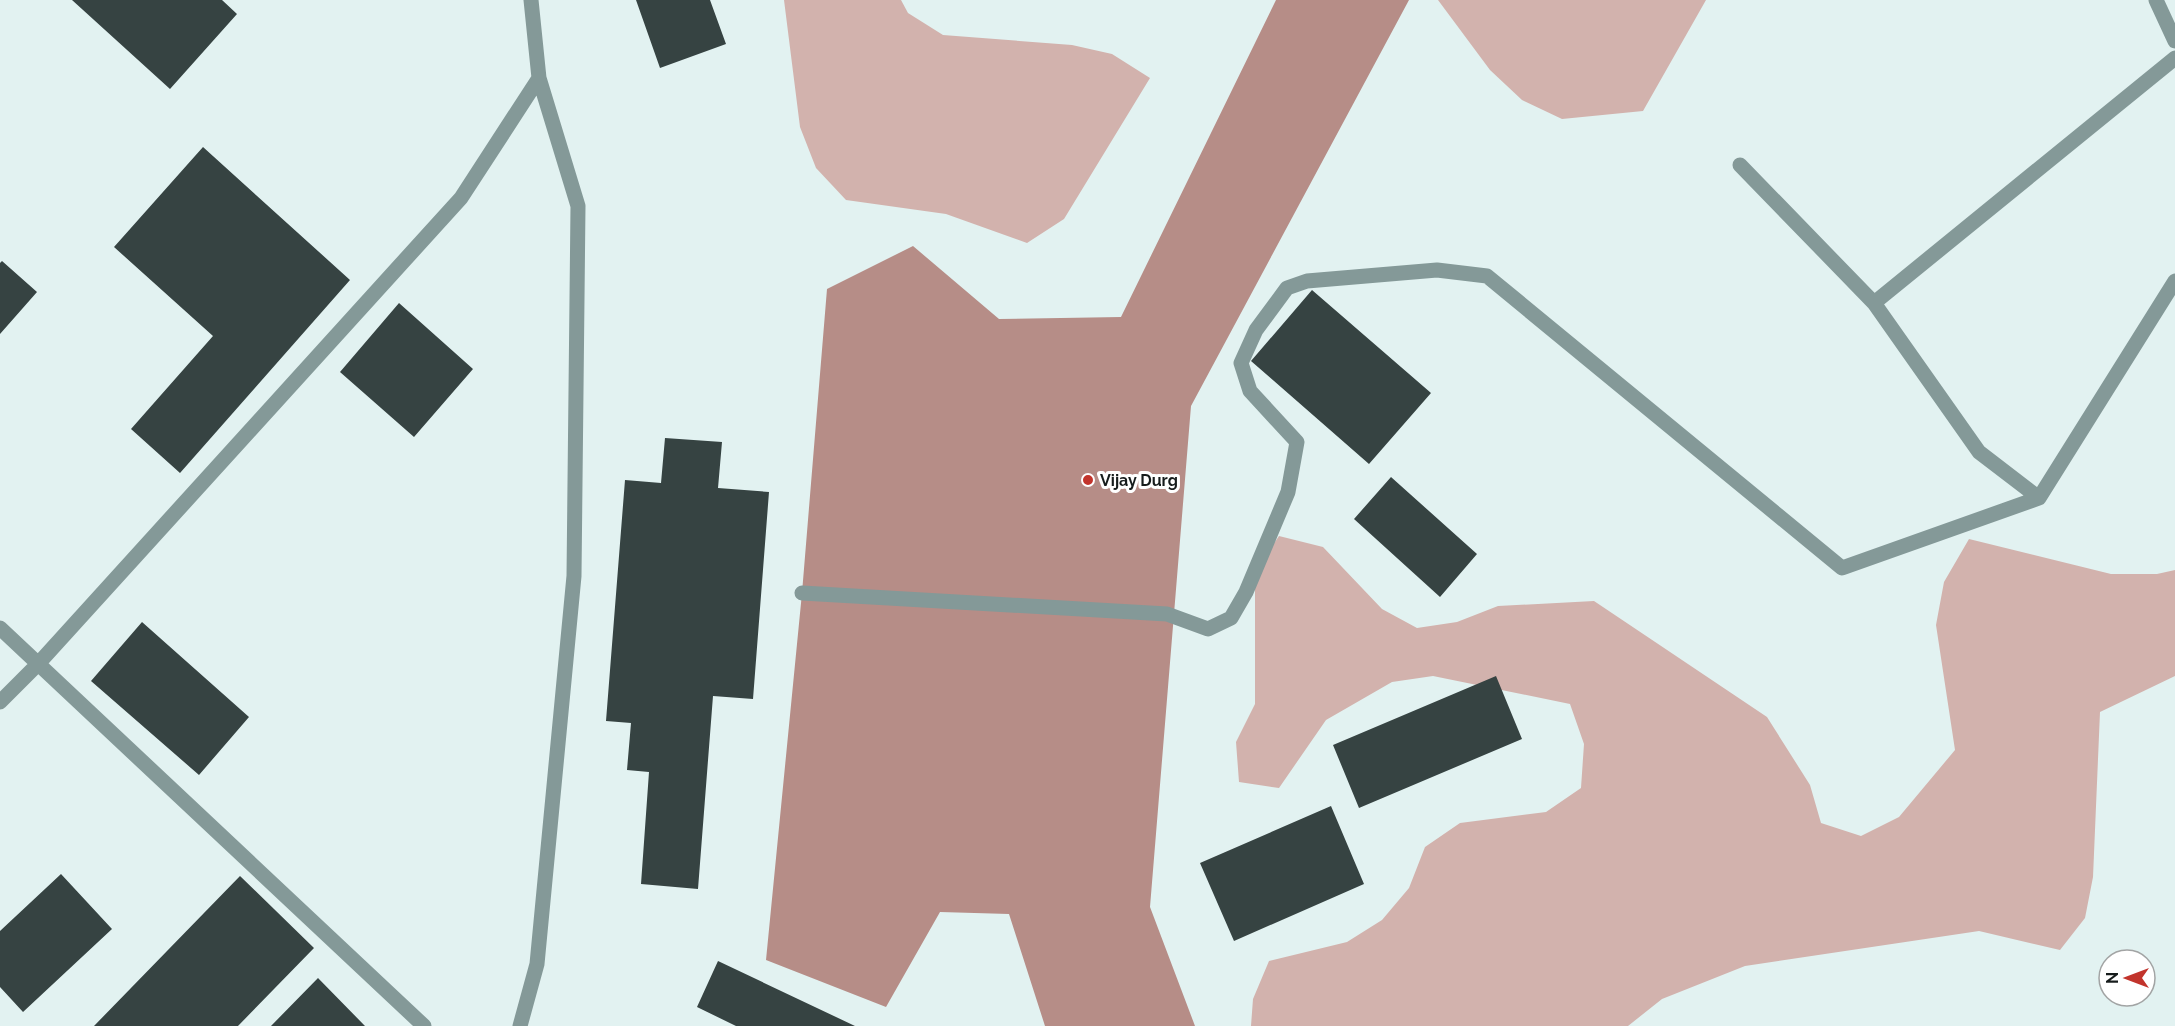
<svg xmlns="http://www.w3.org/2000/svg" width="2175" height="1026" font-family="Raleway,sans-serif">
<rect width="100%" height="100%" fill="#e2f2f1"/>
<path fill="#d2b2ad" d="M784,0H901L908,13L943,35L1072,45L1112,54L1150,78L1064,219L1027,243L946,214L846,200L816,168L800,127Z
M1438,0H1706L1643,111L1562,119L1522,100L1490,70Z
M1279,536L1323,547L1382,609L1417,628L1457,622L1498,606L1594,601L1767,717L1810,785L1821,823L1861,836L1899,817L1955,750L1936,625L1944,582L1969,539L2111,574H2157L2175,570V676L2100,712L2093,877L2085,918L2060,950L1979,931L1745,966L1662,999L1628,1026H1251L1253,999L1269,961L1347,942L1382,920L1409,888L1425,847L1460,823L1546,812L1581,788L1584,744L1570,704L1433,676L1392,682L1326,720L1279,788L1239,782L1236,742L1255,704V571Z"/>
<path fill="#b68d87" d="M1276,0H1409L1191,406L1150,907L1195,1026H1045L1009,914L940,912L886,1007L766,960L802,593L827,289L913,246L999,319L1121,317Z"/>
<path fill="#364342" d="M72,0H222L237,14L170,89Z
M636,0H710L726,44L660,68Z
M203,147L350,280L180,473L131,429L213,336L114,247Z
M2,261L37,292L0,334V263Z
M1312,290L1431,393L1369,464L1251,361Z
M399,303L473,369L414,437L340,372Z
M665,438L722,442L718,488L769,492L753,699L713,696L698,889L641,884L649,772L627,770L631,723L606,721L625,480L661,483Z
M1391,477L1477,554L1440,597L1354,519Z
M142,622L249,717L199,775L91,681Z
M1496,676L1522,739L1359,808L1333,745Z
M1331,806L1364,884L1234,941L1200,863Z
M61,874L112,929L23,1012L0,987V931Z
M240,876L314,948L238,1026H94Z
M718,961L855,1026H736L697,1007Z
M318,978L365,1026H271Z"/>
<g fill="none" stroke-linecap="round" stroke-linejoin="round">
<path stroke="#849998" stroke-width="15" d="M2156,0L2175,41
M1740,165L1874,303L1979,452L2039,498
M1874,303L2175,58
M802,593L1167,614L1208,629L1231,618L1246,592L1288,492L1297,442L1250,391L1241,363L1256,330L1287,288L1307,281L1437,270L1487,276L1842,568L2039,498L2175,281
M0,628L424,1026
M0,702L38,664L461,198L539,78
M520,1026L537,964L574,576L578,206L539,78L531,0"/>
</g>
<circle fill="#c2342c" stroke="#fff" stroke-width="2" cx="1088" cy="480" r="6"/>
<g text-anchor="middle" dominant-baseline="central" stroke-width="6" stroke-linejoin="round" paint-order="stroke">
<g font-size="16" font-weight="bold" fill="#161c1c" stroke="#fff" text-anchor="start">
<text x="1100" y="480">Vijay Durg</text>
</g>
</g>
<g transform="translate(2127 978) rotate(270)"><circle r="28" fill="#ffffff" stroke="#a2a4a4" stroke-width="1.5"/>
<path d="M0-4.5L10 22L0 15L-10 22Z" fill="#c2342c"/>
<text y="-9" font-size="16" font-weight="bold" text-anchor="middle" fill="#161c1c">N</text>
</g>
</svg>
